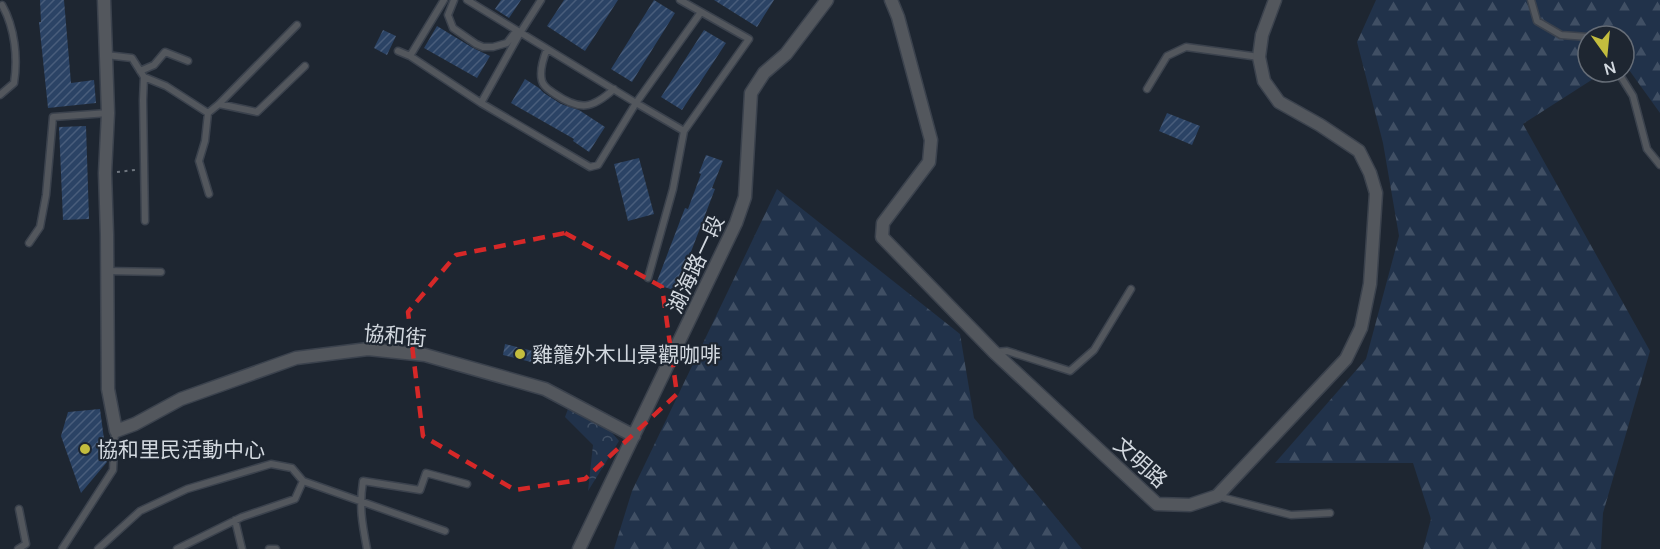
<svg xmlns="http://www.w3.org/2000/svg" width="1660" height="549" font-family="Manrope,'Noto Sans TC',sans-serif">
<defs>
<pattern id="forest-firs" width="22" height="20" patternUnits="userSpaceOnUse" patternTransform="scale(1.5)"><rect width="22" height="20" fill="#21324a"/><path d="M5 1l3.5 6h-7zM16 11l3.5 6h-7z" fill="#404f64"/></pattern>
<pattern id="park-crowns" width="20" height="18" patternUnits="userSpaceOnUse" patternTransform="scale(1.5)"><rect width="20" height="18" fill="#21324a"/><path d="M2 6a3 3 0 1 1 6 0M12 15a3 3 0 1 1 6 0" fill="none" stroke="#404f64"/></pattern>
<pattern id="building-hatch" width="6" height="6" patternUnits="userSpaceOnUse" patternTransform="scale(1.5)"><rect width="6" height="6" fill="#2b4365"/><path d="M-1 1l2-2M0 6l6-6M5 7l2-2" fill="none" stroke="#495d7b"/></pattern>
</defs>
<rect width="100%" height="100%" fill="#1e2631"/>
<path fill="url(#forest-firs)" d="M1376,0H1660V113L1624,63V36H1588V72H1604L1523,124L1650,351L1603,513L1601,549H1423L1431,519L1413,463H1275L1366,359L1399,236L1383,143L1357,42Z
M777,189L960,334L974,418L1082,549H614L632,491Z"/>
<path fill="url(#park-crowns)" d="M568,409L608,428L619,441L588,491L593,445L565,417Z"/>
<path fill="url(#building-hatch)" d="M40,0H64L71,83L94,80L96,103L48,108L39,22H41Z
M501,0H521L509,18L495,9Z
M564,0H618L585,51L547,26Z
M654,0L675,13L632,82L611,69Z
M714,0H774L757,27Z
M437,26L473,48L490,56L477,78L424,48Z
M383,30L396,36L387,55L374,48Z
M704,30L726,43L682,110L661,97Z
M525,79L539,88L544,93L561,104L579,110L605,127L589,152L573,141L574,139L511,103Z
M1167,113L1200,126L1192,145L1159,131Z
M86,126L89,219L63,220L59,127Z
M706,155L723,161L712,188L715,189L676,291L656,284L685,208L688,209L701,174L699,173Z
M639,158L654,214L628,221L614,164Z
M505,344L537,352L535,363L503,355Z
M100,409L107,462L81,493L61,436L68,412Z"/>
<g fill="none" stroke-linecap="round" stroke-linejoin="round">
<g stroke="#3b424d" stroke-width="9">
<path id="lane" d="M444,0L410,56L481,103
M454,0L448,15L453,28L476,44L483,47H493L507,43L516,31
M467,0L636,103L701,12
M541,0L520,33L481,103L590,167L598,165L636,103L684,131L673,189L648,278
M680,0L749,39L684,131
M1531,0L1537,21L1561,35L1588,37
M547,49C543,59 539,71 542,81C544,88 550,90 555,94C580,111 592,109 614,89
M398,51L410,56
M106,55L132,58L144,77L143,100L145,221
M140,71L154,65L165,52L188,61
M1618,72L1633,96L1647,149L1660,165
M144,77L166,86L208,113L219,104L257,112L305,66
M1147,89L1167,56L1186,47L1259,57
M0,95L14,83C18,58 15,28 2,5
M219,104L297,25
M208,113L205,141L199,161L209,194
M29,243L40,227L46,195L53,117L108,113
M107,271L161,272
M995,352L1007,351L1070,371L1094,350L1131,289
M1217,496L1291,515L1330,513
M235,520L242,549
M18,549L26,544L19,509
M62,549L113,470L115,431
M98,549L140,511L187,489L271,464L292,468L303,481L445,531
M177,549L242,517L295,499L303,481
M269,549H276
M367,549C362,523 359,507 363,481L420,490L426,473L467,484"/>
</g>
<g stroke="#3b424d" stroke-width="15">
<path id="street" d="M104,0L108,113L105,173L107,235L108,389L116,431L135,424L181,399L296,358L368,349L425,355L545,389L634,436
M891,0L898,17L931,140L929,162L883,223L882,237L994,352L1157,504L1190,505L1217,496L1346,359L1361,328L1370,284L1376,193L1370,173L1359,151L1320,125L1279,102L1264,81L1259,57L1262,35L1275,0
M579,549L736,223L745,197L751,93L764,73L786,54L827,0"/>
</g>
<path stroke="#6f767f" stroke-width="2" stroke-dasharray="3 4.5" stroke-linecap="butt" d="M117,172L135,170"/>
<use href="#lane" stroke="#53575d" stroke-width="6"/>
<use href="#street" stroke="#53575d" stroke-width="12"/>
</g>
<path fill="none" stroke="#d62828" stroke-width="4.5" stroke-dasharray="12 8" stroke-linejoin="round" d="M565,233L662,287L677,394L585,479L515,490L423,436L408,312L456,255Z"/>
<g fill="#c3bd3e" stroke="#1e2631" stroke-width="2">
<circle cx="520" cy="354" r="6"/>
<circle cx="85" cy="449" r="6"/>
</g>
<g text-anchor="middle" dominant-baseline="central" stroke-width="4.5" stroke-linejoin="round" paint-order="stroke">
<g font-size="21" fill="#d2d8df" stroke="#1e2631">
<text transform="translate(695 264) rotate(-65)">湖海路一段</text>
<text transform="translate(395 335) rotate(5)">協和街</text>
<text transform="translate(1141 462) rotate(42)">文明路</text>
</g>
<g font-size="21" fill="#d2d8df" stroke="#1e2631" text-anchor="start">
<text x="532" y="354">雞籠外木山景觀咖啡</text>
<text x="97" y="449">協和里民活動中心</text>
</g>
</g>
<g transform="translate(1606 54) rotate(165)"><circle r="28" fill="#1e2631" stroke="#666d77" stroke-width="1.5"/>
<path d="M0-4.5L10 22L0 15L-10 22Z" fill="#c3bd3e"/>
<text y="-9" font-size="16" font-weight="bold" text-anchor="middle" fill="#d2d8df">N</text>
</g>
</svg>
